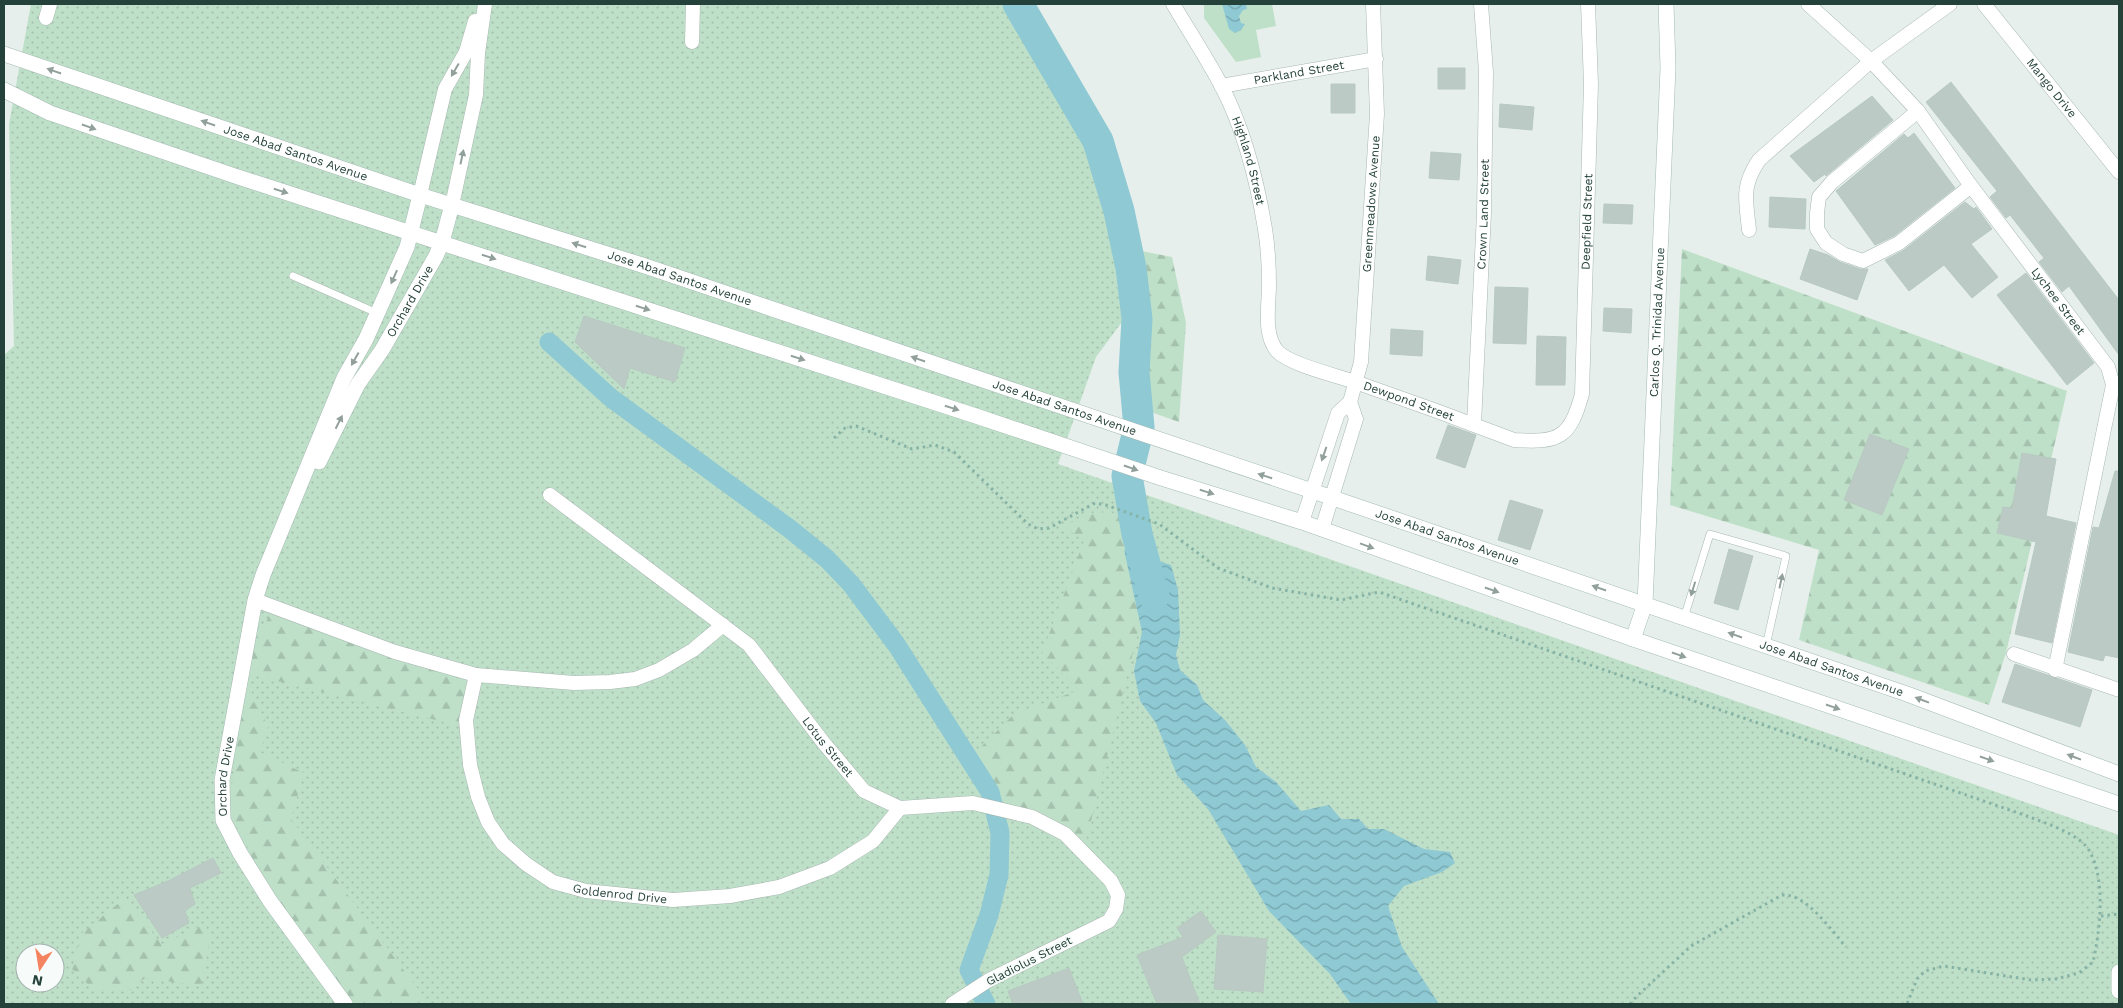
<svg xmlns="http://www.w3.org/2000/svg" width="2123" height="1008" font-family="'Work Sans',sans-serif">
<defs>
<pattern id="grass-dots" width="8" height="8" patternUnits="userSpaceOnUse" patternTransform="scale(1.25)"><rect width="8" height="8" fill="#bfe0c8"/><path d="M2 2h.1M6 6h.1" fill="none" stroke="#a4c1ad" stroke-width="1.8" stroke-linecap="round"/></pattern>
<pattern id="forest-firs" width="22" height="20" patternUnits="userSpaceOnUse" patternTransform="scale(1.25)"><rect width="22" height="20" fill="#bfe0c8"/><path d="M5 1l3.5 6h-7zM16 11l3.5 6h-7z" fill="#a4c1ad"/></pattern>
<pattern id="water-waves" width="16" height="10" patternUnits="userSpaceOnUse" patternTransform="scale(1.25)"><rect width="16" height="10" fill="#8ec9d4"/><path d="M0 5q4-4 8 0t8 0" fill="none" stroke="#74a5ad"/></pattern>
</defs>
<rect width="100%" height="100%" fill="#e6efeb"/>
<path fill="url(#grass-dots)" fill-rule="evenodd" d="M31,4H1005L1087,152L1112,240L1122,322L1096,357L1058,464L2119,835V1004H4V355L14,346L9,124ZM25,953H55V983H25Z"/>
<path fill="url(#forest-firs)" d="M1682,249L2067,391L2006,653L1989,705L1799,640L1819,550L1670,505Z
M1136,250L1172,257L1186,323L1179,422L1145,410Z
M1111,512L1131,526L1140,624L1085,845L1036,812L1004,803L976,752L1014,714L1079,690L1042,653L1084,541L1064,527L1089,513Z
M273,608L467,682L460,726L241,672Z
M246,680L268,727L260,752L304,773L291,819L429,1004H353L240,853L249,846L228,814Z
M125,898L162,945L205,924L210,938L201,986L145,978L131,990L93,989L72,969L81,934Z"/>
<path fill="#bfe0c8" d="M1204,4H1272L1276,26L1256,30L1261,57L1236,62L1204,18Z"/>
<path fill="url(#water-waves)" d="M1222,4H1246L1247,9L1243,10L1239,16L1241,23L1245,24L1241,30L1235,33L1229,29Z
M1124,550L1171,565L1178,590L1180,635L1176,655L1180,670L1197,685L1203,700L1225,720L1245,745L1256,767L1276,782L1301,811L1329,805L1341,819H1359L1368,829H1384L1424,849L1450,852L1455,863L1442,872L1404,886L1388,906L1402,947L1439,1004H1351L1330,974L1269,911L1208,809L1177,775L1156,723L1140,701L1134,671L1142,632Z"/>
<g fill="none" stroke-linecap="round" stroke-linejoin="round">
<path stroke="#8ec9d4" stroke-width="19" d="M549,342L611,398L790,529L827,559L851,584L896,644L990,792L1000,833L999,875L989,915L969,970L986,1004"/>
<path stroke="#8ec9d4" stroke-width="31" d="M1018,4L1098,141L1119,211L1131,268L1137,319L1134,372L1139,427L1127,476L1137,534L1154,596"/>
</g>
<path fill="#bbcac4" stroke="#b8c9c2" d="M1438,68H1465V89H1438Z
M1951,82L2119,300V355L2069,286L2062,292L2039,262L2044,258L2010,215L2006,218L1990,197L1997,191L1926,102Z
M1331,84H1355V113H1331Z
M1872,96L1893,120L1826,176L1825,174L1814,182L1790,156Z
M1500,104L1534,107L1532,130L1499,127Z
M1914,133L1955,188L1894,236L1875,245L1836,191L1904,134L1908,138Z
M1431,152L1461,154L1459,180L1429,178Z
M1770,197L1806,199L1805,229L1769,227Z
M1965,202L1974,209L1976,207L1992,229L1971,244L1998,277L1972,298L1944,265L1909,291L1885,260L1904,250Z
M1604,204L1633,205L1632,224L1603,223Z
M1810,249L1828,255L1840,262L1860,269H1868L1857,300L1800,279Z
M1428,256L1461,260L1458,284L1426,280Z
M2026,273L2094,363L2067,385L1997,295Z
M1495,287L1528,288L1526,344L1493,343Z
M1604,308L1632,309L1631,333L1603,331Z
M584,316L685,348L675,382L630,368L624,389L575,342Z
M1391,329L1423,331L1422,356L1390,354Z
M1537,336L1566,337L1565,385H1536Z
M1448,425L1476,435L1465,468L1436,458Z
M1870,434L1909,449L1882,515L1844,500Z
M2022,453L2056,459L2046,516L2076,523L2052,643L2015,634L2036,542L1997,533L2003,507L2012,508Z
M2115,471H2119V658L2105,655L2103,661L2068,652L2093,527L2099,528Z
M1510,500L1543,510L1530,550L1498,540Z
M1729,549L1753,556L1738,610L1714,603Z
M2015,664L2092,690L2080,727L2002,702Z
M213,858L221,873L190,888L195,904L185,911L189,923L162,938L134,895L168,881Z
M1201,911L1216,932L1182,957L1200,1004H1157L1137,955L1183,937L1177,928Z
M1218,935L1267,939L1263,992L1214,989Z
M1069,968L1083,1004H1013L1008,991Z"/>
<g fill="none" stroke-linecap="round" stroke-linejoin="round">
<g stroke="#a8b8b2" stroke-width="8">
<path id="lane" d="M293,276L377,313
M1684,618L1710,534L1786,556L1766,646"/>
</g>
<g stroke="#a8b8b2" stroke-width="15">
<g id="street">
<path id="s1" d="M1173,4C1189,31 1206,57 1221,85C1244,129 1257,180 1265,229C1268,247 1269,267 1269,285C1269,306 1263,334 1277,351C1290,365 1339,376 1358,383C1410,401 1462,420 1514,440C1559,443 1570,438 1582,394L1591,84L1588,4"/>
<path id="s2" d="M1808,4L1871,61L1918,111L1971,186L2108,367L2113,385L2055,670"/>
<path id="s3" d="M1984,4L2119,172"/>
<path d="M46,18L50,4"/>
<path d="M692,42L693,4"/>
<path id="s4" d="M1221,86L1376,59"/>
<path d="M1918,111L1832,182L1819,197L1817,213V229L1826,243L1843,254L1863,261L1899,243L1971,186"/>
<path d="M420,195L445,89L466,52L475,21"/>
<path d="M452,205L476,95L478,53L485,4"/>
<path d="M1749,230C1746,199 1741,187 1759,160L1871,61L1950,4"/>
<path id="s5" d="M1474,424L1484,213L1486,72L1481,4"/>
<path id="s6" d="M550,495L749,645L823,742L864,791L900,808L973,803L1032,817L1065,834L1111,881L1118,895L1116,909L1109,921L989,980L952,1004"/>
<path id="s7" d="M1302,522L1338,413L1350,402L1361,362L1377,114L1373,4"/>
<path d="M1322,529L1356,419L1350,402"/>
<path d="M255,600L395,652L476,675L574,683L610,682L635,679L659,670L693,650L723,625"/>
<path d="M2014,654L2119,690"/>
<path id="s8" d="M476,675L466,720L470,765L478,797L488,822L503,844L526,864L553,882L586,891L673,900L730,896L779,887L830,868L873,841L900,808"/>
</g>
</g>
<g stroke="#a4bbb3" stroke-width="16">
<g id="secondary">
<path id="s9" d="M4,54L420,195L642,265L1330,497L1907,694L2119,774"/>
<path d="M4,90L50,113L235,176L976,416L1161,478L1302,522L1633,639L2119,804"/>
<path id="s10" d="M319,462L358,384L382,350L436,256L442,242L452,205"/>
<path id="s11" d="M1633,639L1645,604L1668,68L1666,4"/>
<path d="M2119,972V991"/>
<path id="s12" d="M345,1004L270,901L240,853L223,820L222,780L255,600L263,575L344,378L366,339L407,247L420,195"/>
</g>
</g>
<path stroke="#86b3a5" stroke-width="3" stroke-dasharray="2.5 4" stroke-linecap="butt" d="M834,438L845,428L856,426L912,449L935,445L954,452L1028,524L1038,529L1049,528L1095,503L1106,505L1159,524L1218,568L1272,588L1341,600L1379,592L2027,816C2045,823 2081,834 2090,852C2106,881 2100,931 2093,962L2079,973L2056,979L2031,980L1944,966L1925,971L1917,979L1907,1004
M2101,916L2119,914
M1630,1004L1636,997L1691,946L1782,895C1806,893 1831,930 1846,947"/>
<use href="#lane" stroke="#fff" stroke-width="7"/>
<use href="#street" stroke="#fff" stroke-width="14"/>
<use href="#secondary" stroke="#fff" stroke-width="15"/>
</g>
<defs><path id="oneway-solid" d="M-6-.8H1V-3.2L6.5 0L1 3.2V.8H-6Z" transform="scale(1.25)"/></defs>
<g fill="#92a09c">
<use href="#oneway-solid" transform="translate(455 70) rotate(120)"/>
<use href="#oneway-solid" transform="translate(54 71) rotate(-161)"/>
<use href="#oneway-solid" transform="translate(208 123) rotate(-161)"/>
<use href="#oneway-solid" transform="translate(89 127) rotate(19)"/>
<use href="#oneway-solid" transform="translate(462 157) rotate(-78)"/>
<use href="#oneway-solid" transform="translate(281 191) rotate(18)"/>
<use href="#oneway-solid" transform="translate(579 245) rotate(-162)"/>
<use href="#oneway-solid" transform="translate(489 257) rotate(18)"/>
<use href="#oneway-solid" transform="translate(394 277) rotate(114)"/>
<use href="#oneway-solid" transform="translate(643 308) rotate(18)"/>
<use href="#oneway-solid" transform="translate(798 358) rotate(18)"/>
<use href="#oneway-solid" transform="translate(355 359) rotate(119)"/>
<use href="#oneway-solid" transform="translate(918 359) rotate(-161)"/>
<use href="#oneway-solid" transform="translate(952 408) rotate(18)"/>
<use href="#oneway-solid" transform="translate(339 422) rotate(-63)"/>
<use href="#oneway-solid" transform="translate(1324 454) rotate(109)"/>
<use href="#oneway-solid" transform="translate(1131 468) rotate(19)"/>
<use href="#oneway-solid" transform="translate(1265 476) rotate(-162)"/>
<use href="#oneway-solid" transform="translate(1207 492) rotate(17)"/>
<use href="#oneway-solid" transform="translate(1367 546) rotate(20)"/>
<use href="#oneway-solid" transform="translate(1781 581) rotate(-78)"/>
<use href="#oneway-solid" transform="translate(1599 588) rotate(-161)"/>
<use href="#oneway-solid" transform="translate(1693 589) rotate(107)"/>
<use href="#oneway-solid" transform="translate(1492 590) rotate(19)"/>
<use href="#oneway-solid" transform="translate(1735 635) rotate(-161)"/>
<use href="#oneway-solid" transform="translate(1679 655) rotate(19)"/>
<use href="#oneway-solid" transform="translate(1922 700) rotate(-159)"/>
<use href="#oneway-solid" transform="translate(1833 707) rotate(19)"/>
<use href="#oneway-solid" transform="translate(2074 757) rotate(-159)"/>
<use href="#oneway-solid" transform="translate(1987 759) rotate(19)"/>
</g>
<g text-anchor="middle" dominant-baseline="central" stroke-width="4" stroke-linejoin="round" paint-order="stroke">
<g font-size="12" fill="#24423a" stroke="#f7fbf9">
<text stroke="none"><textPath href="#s4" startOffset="79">Parkland Street</textPath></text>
<text stroke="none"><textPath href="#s3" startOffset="108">Mango Drive</textPath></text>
<text stroke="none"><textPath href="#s9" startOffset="308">Jose Abad Santos Avenue</textPath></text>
<text stroke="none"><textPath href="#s1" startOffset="175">Highland Street</textPath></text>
<text stroke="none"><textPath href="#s7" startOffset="331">Greenmeadows Avenue</textPath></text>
<text stroke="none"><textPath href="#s5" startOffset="210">Crown Land Street</textPath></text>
<text stroke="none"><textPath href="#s1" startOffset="890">Deepfield Street</textPath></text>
<text stroke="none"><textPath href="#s9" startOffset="712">Jose Abad Santos Avenue</textPath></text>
<text stroke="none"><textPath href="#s10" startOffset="185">Orchard Drive</textPath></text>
<text stroke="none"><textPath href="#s2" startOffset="390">Lychee Street</textPath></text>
<text stroke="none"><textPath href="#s11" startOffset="319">Carlos Q. Trinidad Avenue</textPath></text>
<text stroke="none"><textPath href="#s1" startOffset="511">Dewpond Street</textPath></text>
<text stroke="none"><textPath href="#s9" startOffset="1118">Jose Abad Santos Avenue</textPath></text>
<text stroke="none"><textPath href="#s9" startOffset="1522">Jose Abad Santos Avenue</textPath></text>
<text stroke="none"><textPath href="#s9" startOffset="1928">Jose Abad Santos Avenue</textPath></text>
<text stroke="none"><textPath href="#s6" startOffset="378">Lotus Street</textPath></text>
<text stroke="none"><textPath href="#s12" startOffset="265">Orchard Drive</textPath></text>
<text stroke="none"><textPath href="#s8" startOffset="309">Goldenrod Drive</textPath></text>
<text transform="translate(1029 961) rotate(-27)">Gladiolus Street</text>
</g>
</g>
<rect width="2123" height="1008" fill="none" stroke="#24423a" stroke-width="10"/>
<g transform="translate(40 968) rotate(192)"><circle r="24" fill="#f7fbf9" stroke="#a3b1ad"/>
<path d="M0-4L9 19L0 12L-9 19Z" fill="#f4845f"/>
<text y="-8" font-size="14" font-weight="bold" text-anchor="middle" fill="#24423a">N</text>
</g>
</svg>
